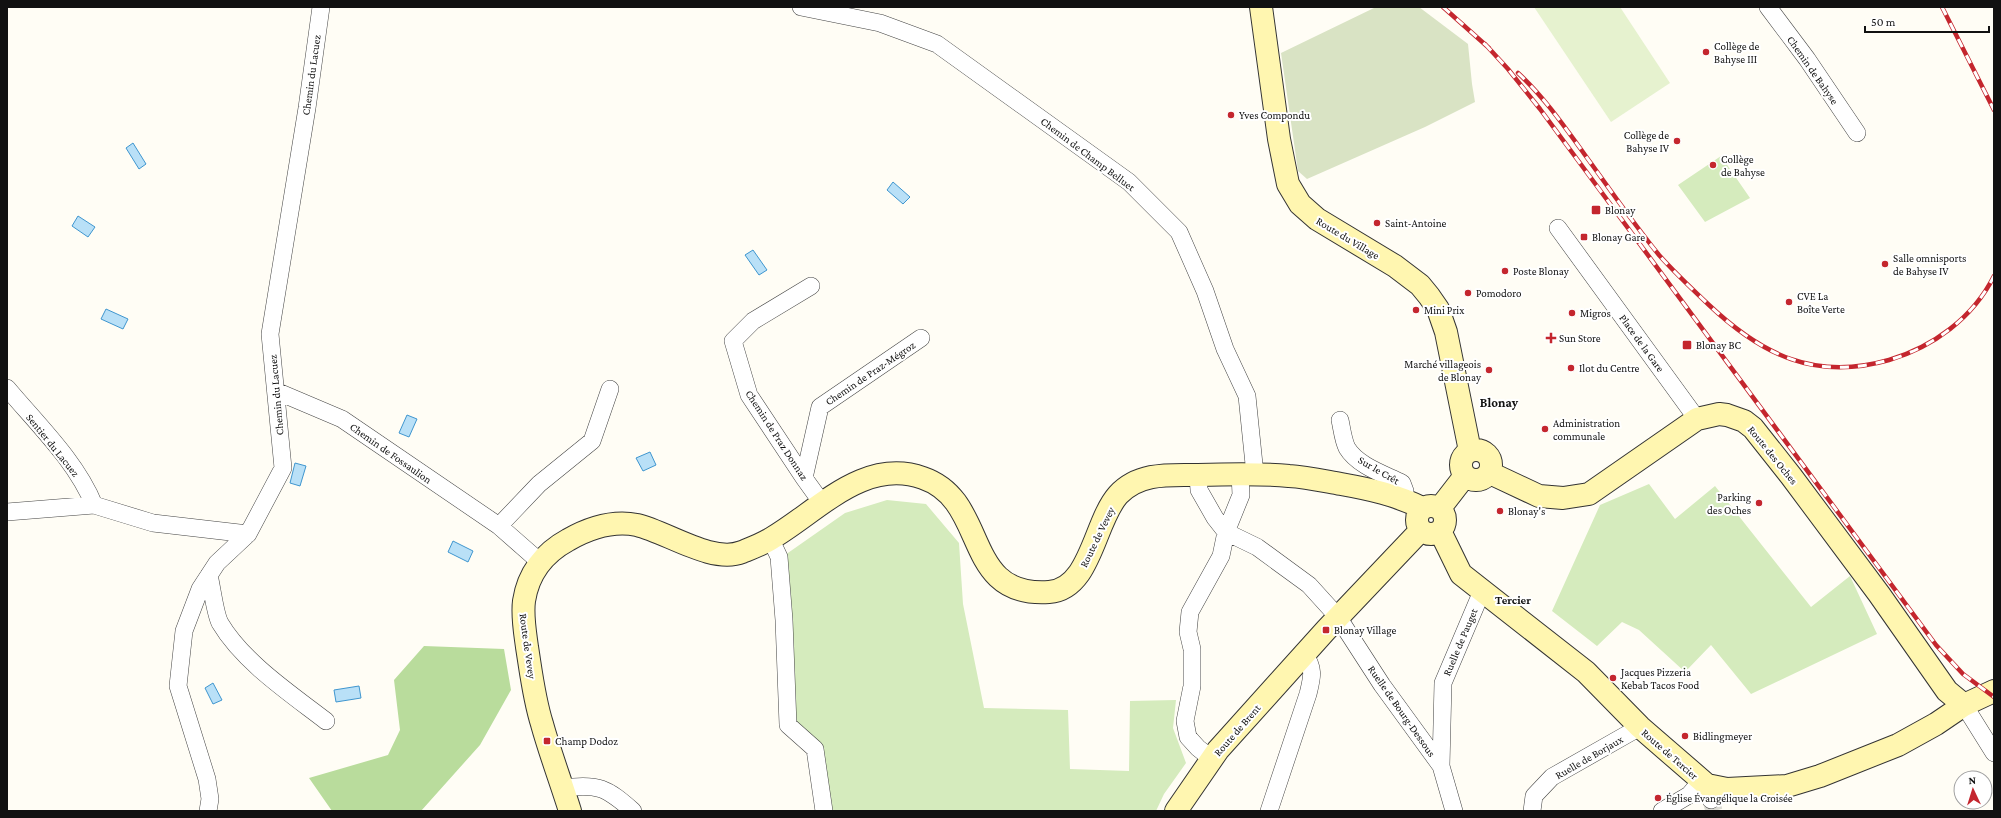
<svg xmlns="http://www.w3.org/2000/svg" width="2001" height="818" font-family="'Crimson Pro',serif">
<rect width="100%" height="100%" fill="#fffdf5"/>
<path fill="#d5ebbd" d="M1721,156L1750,198L1705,222L1678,185Z
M1649,484L1675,519L1715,486L1811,607L1850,576L1877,634L1751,694L1711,645L1685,672L1639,630L1622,622L1597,646L1552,611L1600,505Z
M887,500L926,504L959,543L963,604L984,708L1068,710L1070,769L1129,771L1130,701L1176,700L1173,728L1186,763L1164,794L1156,811H827L816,753L795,736L775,562L845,513Z"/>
<path fill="#b9dc9c" d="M424,646L504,649L511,690L480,745L421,811H332L309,778L388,755L400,730L394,680Z"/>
<path fill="#d9e3c4" d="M1376,7H1419L1468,44L1472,84L1475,102L1425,127L1307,179L1298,171L1281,53Z"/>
<path fill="#e6f2cf" d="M1534,7H1620L1670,83L1611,122Z"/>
<path fill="#b9e0f7" stroke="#3f96cf" d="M133,143L146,164L139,169L126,148Z
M893,182L910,197L903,204L887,190Z
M78,216L95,227L88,237L72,226Z
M753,250L767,270L759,275L745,255Z
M106,309L128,319L123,329L101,319Z
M407,415L417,419L409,437L399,433Z
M650,452L656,465L643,471L636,458Z
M295,463L306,466L300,486L290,483Z
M453,541L473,551L468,562L448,552Z
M213,683L222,700L213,704L205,688Z
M359,686L361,698L336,702L334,690Z"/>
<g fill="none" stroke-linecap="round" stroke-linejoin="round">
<path stroke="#dbdad3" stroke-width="17" stroke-dasharray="17 8" stroke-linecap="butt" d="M1711,800L1714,811"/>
<g stroke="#444" stroke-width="18">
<path id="street" d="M801,7L880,23L937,44L1129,182L1179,232L1205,291L1225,349L1247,396L1255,474
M1768,7L1807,59L1857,133
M1558,228L1697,419
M811,286L753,321L733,341L749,395L804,478L822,503
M7,388C38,425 76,461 94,505
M276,391L342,419L499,526L540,562
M1340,420C1342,429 1343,440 1347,448C1358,466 1384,474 1402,483L1405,491L1404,499
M1198,475L1199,490L1215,518L1226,532L1257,547L1309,585L1338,617L1382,685L1441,766L1454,811
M804,478L820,407L921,338
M7,512L94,505L153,523L248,534L283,468L270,334L307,108L321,7
M499,526L539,484L592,441L610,389
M771,540L779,557L784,620L788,725L815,749L824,811
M209,575C212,587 215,614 220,623C243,662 291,694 326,721
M1964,705L1994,753
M1212,759L1198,748L1188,737L1185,721L1192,686V649L1188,632L1190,612L1221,556L1226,532L1241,495L1240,473
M1441,766L1443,683L1482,591
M1707,785L1711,800
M563,788C598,783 607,788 633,811
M208,811L210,799L207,779L178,686L184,631L200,589L217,563L248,534
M1269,811L1308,694C1312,678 1315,668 1304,654
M1532,811L1534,796L1552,777L1640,727
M1662,811L1689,795L1701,781"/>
</g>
<g stroke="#333" stroke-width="24">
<path id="secondary" d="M1261,7L1279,139L1288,184L1300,204L1317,219L1395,266L1420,285L1429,296L1438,309L1446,332L1470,451
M1461 465a15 15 0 1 1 30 0a15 15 0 1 1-30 0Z
M1490,473L1539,496L1563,498L1589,494L1697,419L1719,414L1727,415L1744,421L1753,428L1791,476L1879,594L1947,691L1964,705
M1417 520a14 14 0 1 1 28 0a14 14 0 1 1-28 0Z
M1440,508L1464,477
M1440,531L1461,574L1586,672L1640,727L1707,785L1727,789L1787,786L1820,776L1898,745L1936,724L1964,705L1994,691
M570,811C561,782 550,753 542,724C534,699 531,672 527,647C525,632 522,616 524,601C528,574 544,553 568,540C589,528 612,520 637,525C667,532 712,564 742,552C752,548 763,544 772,538C818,511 864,457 923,478C990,501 961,598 1049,592C1091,589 1094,522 1118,495C1139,472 1170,475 1198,475C1228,474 1259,473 1289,476C1307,477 1324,481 1341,484C1369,489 1397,495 1422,508
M1176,811L1218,750L1326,630L1421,530"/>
</g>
<use href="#street" stroke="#fff" stroke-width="17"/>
<use href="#secondary" stroke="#fff6b0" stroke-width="22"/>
<g stroke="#c4262e" stroke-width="4.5">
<path id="rail" d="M1443,7L1489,48
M1942,7L1994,110
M1485,44L1508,69L1540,109L1936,645L1963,674L1994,697
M1518,73C1544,97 1564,126 1585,155C1609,188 1633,223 1659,255C1675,273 1692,289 1709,305C1762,355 1815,381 1889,360C1933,347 1973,318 1994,276"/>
</g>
<use href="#rail" stroke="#fff" stroke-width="3" stroke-dasharray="9" stroke-linecap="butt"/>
</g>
<g fill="#c4262e" stroke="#fff" stroke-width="1.5">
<circle cx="1706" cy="52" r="4"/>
<circle cx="1231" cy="115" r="4"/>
<circle cx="1677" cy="141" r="4"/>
<circle cx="1713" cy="165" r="4"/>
<rect x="1591" y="205" width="10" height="10" rx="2"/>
<circle cx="1377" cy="223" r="4"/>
<rect x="1580" y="233" width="8" height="8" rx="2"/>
<circle cx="1885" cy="264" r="4"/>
<circle cx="1505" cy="271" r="4"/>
<circle cx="1468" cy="293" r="4"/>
<circle cx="1789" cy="302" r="4"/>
<circle cx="1416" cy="310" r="4"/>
<circle cx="1572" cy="313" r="4"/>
<path d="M1549 332h4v4h4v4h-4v4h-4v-4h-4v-4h4z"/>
<rect x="1682" y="340" width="10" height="10" rx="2"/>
<circle cx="1571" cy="368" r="4"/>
<circle cx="1489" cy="370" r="4"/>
<circle cx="1545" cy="429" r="4"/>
<circle cx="1759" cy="503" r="4"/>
<circle cx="1500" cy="511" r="4"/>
<rect x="1322" y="626" width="8" height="8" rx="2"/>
<circle cx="1613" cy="678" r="4"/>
<circle cx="1685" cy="736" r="4"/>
<rect x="543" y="737" width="8" height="8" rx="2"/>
<circle cx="1658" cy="798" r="4"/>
</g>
<g text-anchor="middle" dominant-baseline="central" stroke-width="4" stroke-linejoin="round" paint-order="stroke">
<g font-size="11" fill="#111" stroke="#fff" text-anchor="start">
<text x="1714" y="46">Collège de<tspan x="1714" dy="13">Bahyse III</tspan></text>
<text x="1239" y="115">Yves Compondu</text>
<text x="1669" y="135" text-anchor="end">Collège de<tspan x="1669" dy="13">Bahyse IV</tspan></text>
<text x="1721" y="159">Collège<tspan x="1721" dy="13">de Bahyse</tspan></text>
<text x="1605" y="210">Blonay</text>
<text x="1385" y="223">Saint-Antoine</text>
<text x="1592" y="237">Blonay Gare</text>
<text x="1893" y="258">Salle omnisports<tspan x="1893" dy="13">de Bahyse IV</tspan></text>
<text x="1513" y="271">Poste Blonay</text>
<text x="1476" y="293">Pomodoro</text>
<text x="1797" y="296">CVE La<tspan x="1797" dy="13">Boîte Verte</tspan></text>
<text x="1424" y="310">Mini Prix</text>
<text x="1580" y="313">Migros</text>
<text x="1559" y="338">Sun Store</text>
<text x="1696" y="345">Blonay BC</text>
<text x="1481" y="364" text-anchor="end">Marché villageois<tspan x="1481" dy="13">de Blonay</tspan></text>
<text x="1579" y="368">Ilot du Centre</text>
<text x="1553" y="423">Administration<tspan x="1553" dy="13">communale</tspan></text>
<text x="1751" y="497" text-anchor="end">Parking<tspan x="1751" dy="13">des Oches</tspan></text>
<text x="1508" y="511">Blonay's</text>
<text x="1334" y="630">Blonay Village</text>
<text x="1621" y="672">Jacques Pizzeria<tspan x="1621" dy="13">Kebab Tacos Food</tspan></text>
<text x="1693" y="736">Bidlingmeyer</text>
<text x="555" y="741">Champ Dodoz</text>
<text x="1666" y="798">Église Évangélique la Croisée</text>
</g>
<g font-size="11" fill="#111" stroke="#fff">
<text transform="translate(1813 70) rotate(55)">Chemin de Bahyse</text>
<text transform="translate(311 75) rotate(-82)">Chemin du Lacuez</text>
<text transform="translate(1088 154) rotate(37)">Chemin de Champ Belluet</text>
<text transform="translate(1348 238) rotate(31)">Route du Village</text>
<text transform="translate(1642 343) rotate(54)">Place de la Gare</text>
<text transform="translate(870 373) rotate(-34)">Chemin de Praz-Mégroz</text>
<text transform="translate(276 395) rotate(-95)">Chemin du Lacuez</text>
<text transform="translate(777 435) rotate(57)">Chemin de Praz Donnaz</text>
<text transform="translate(53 445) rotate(51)">Sentier du Lacuez</text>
<text transform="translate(391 453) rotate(35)">Chemin de Fossaulion</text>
<text transform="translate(1773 455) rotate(51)">Route des Oches</text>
<text transform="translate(1379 470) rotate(30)">Sur le Crêt</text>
<text transform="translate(1097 537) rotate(-64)">Route de Vevey</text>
<text transform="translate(1460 642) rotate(-67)">Ruelle de Pauget</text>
<text transform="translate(528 646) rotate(82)">Route de Vevey</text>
<text transform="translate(1402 711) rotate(55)">Ruelle de Bourg-Dessous</text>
<text transform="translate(1237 730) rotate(-49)">Route de Brent</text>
<text transform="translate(1670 754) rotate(41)">Route de Tercier</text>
<text transform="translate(1589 757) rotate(-30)">Ruelle de Borjaux</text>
</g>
<g font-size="12" font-weight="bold" fill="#111" stroke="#fff">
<text x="1513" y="600">Tercier</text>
</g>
<g font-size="13" font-weight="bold" fill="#111" stroke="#fff">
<text x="1499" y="402">Blonay</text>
</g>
</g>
<rect width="2001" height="818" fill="none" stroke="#111111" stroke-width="16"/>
<g transform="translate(1973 790) rotate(356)"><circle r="19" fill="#ffffff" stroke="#a0a0a0"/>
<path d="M0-3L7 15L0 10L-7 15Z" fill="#c4262e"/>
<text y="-6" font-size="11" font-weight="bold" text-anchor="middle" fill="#111111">N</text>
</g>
<path d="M1865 26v6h124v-6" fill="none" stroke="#111111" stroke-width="2"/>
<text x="1871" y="26" font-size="12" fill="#111111" stroke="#ffffff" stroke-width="3" paint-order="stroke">50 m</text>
</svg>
